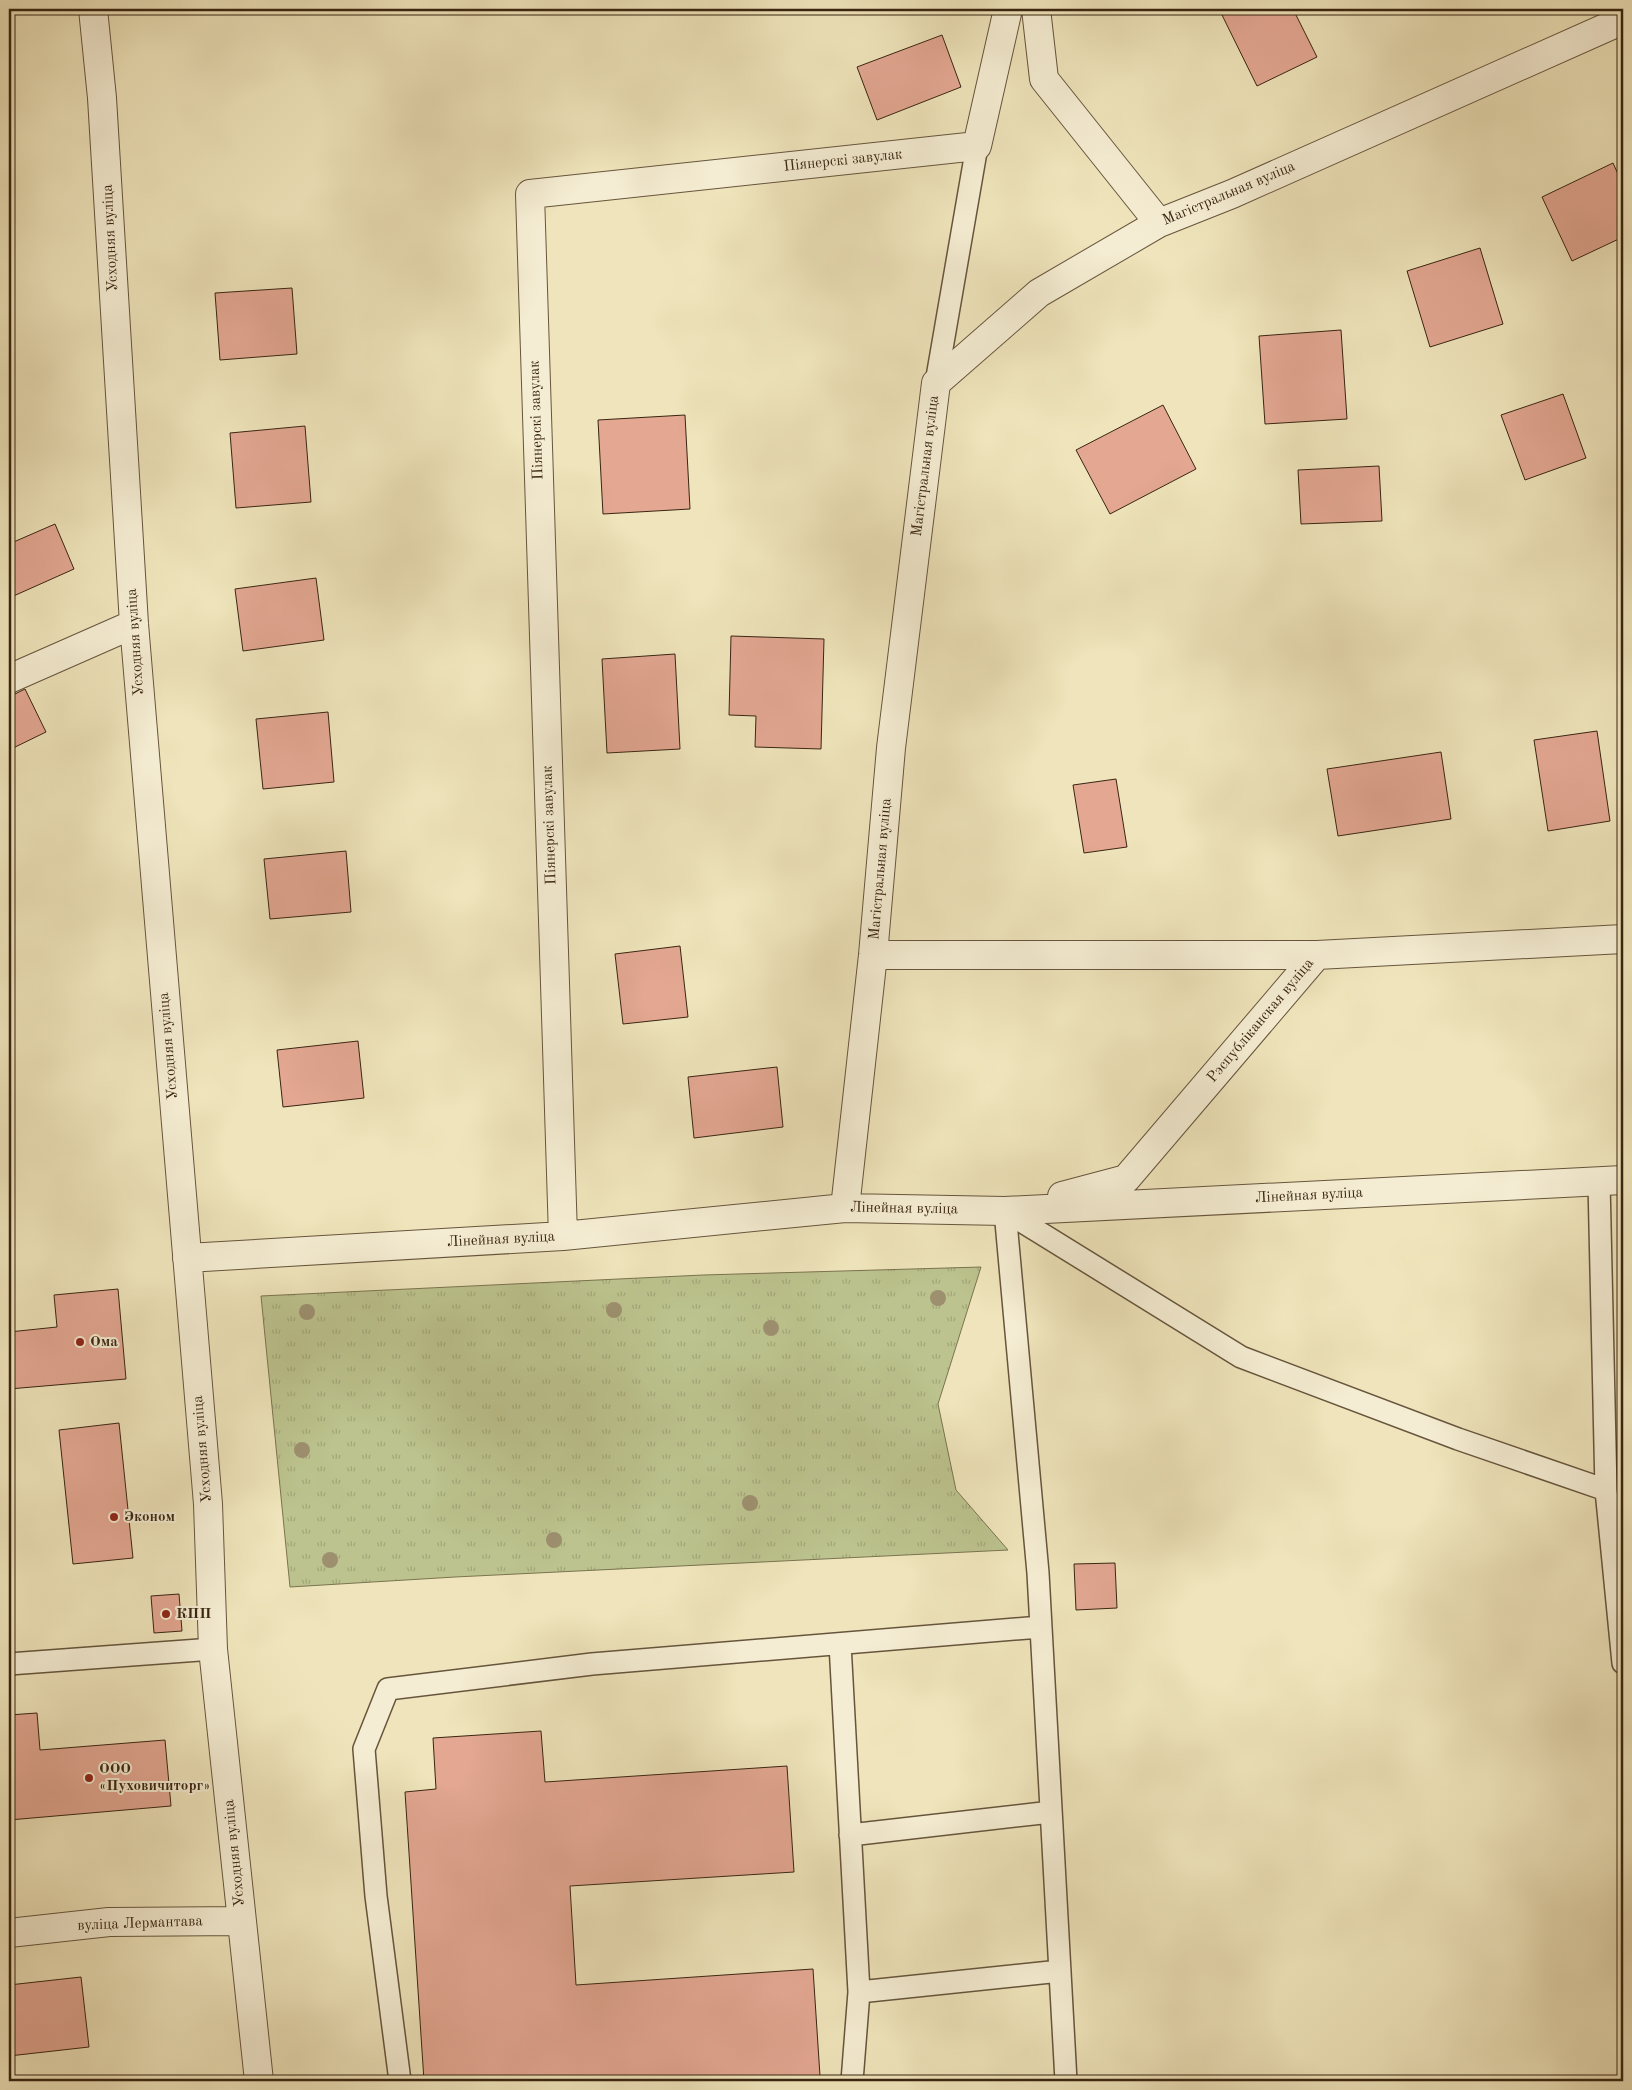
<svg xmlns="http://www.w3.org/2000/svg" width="1632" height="2090" font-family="'Old Standard TT',serif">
<defs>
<pattern id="grass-tufts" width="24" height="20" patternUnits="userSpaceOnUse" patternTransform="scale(1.25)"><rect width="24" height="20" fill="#bcc38e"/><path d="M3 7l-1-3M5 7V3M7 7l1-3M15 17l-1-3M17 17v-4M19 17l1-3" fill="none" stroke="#a2a779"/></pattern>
</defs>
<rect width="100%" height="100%" fill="#efe4bb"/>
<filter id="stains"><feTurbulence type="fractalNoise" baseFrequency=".004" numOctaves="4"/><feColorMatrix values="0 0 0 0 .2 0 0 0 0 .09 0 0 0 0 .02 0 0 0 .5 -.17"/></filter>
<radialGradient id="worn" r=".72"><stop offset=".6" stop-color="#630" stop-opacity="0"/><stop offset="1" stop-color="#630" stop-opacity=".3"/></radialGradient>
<path fill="url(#grass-tufts)" stroke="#7a7450" d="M981,1267L938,1404L956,1490L1008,1550L455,1577L290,1587L261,1296L703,1275Z"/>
<path fill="#e3a792" stroke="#392511" d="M1235,9H1293L1317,57L1257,86L1222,15Z
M942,35L961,87L877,120L857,67Z
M1613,163L1623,185V237L1572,261L1542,197Z
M1480,248L1503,324L1430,347L1407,271Z
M292,288L297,354L220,360L215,293Z
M1341,330L1347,419L1265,424L1259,336Z
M1563,394L1586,458L1525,480L1501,415Z
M1163,405L1196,469L1110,514L1076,450Z
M685,415L690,509L603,514L598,420Z
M305,426L311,502L236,508L230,433Z
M1379,466L1382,521L1301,524L1298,470Z
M55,524L74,569L9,598V544Z
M316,578L324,640L243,651L235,589Z
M731,636L824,639L821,749L755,747L756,716L729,715Z
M675,654L680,749L607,753L602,659Z
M25,689L46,732L9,750V697Z
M328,712L334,782L263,789L256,719Z
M1597,731L1610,821L1548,831L1534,740Z
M1441,752L1451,819L1338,836L1327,769Z
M1116,779L1127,847L1084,853L1073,785Z
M346,851L351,912L270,919L264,859Z
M680,946L688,1017L623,1024L615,954Z
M358,1041L364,1098L283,1107L277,1050Z
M777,1067L783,1127L694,1138L688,1077Z
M118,1289L126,1379L9,1389V1332L57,1327L54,1295Z
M119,1423L133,1558L73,1564L59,1430Z
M1115,1563L1117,1608L1076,1610L1074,1564Z
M179,1594L182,1631L154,1633L151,1596Z
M37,1713L40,1750L165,1740L171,1806L9,1820V1715Z
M541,1731L545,1782L787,1766L794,1872L570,1886L576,1985L813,1969L820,2076L745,2081H424L405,1792L436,1789L433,1738Z
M81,1977L89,2047L9,2056V1985Z"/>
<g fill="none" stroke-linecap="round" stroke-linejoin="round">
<g stroke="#66553c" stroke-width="24">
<path id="service" d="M936,383L977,146
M1599,1182L1606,1490L1623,1663
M1005,1211L1038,1573L1066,2081
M1005,1211L1241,1357L1458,1439L1606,1490
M840,1644L859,1992L852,2081
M9,1664L213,1649
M850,1835L1051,1812
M859,1992L1060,1971
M400,2081L376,1896L364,1749L388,1689L592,1664L1040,1627"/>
</g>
<g stroke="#66553c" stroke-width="30">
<path id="minor" d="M93,9L102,98L134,624L208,1504L213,1649L259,2081
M1036,9L1044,79L1159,223
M9,679L134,624
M873,955H1317
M1062,1196L1126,1179L1317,955L1623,939
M845,1208L873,955L891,748L936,383L1039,293L1159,223L1232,194L1623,20
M563,1236L530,194L977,146L1008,9
M187,1258L563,1236L845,1208L1005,1211L1623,1180
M9,1933L109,1922L242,1921"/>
</g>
<use href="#service" stroke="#f5edd3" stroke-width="21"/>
<use href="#minor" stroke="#f5edd3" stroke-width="28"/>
</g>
<g fill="#9d906f">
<circle cx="938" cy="1298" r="8"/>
<circle cx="614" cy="1310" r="8"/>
<circle cx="307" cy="1312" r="8"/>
<circle cx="771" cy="1328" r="8"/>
<circle cx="302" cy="1450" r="8"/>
<circle cx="750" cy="1503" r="8"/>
<circle cx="554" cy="1540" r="8"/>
<circle cx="330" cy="1560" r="8"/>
</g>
<g fill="#8f2418" stroke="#f5edd3" stroke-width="2">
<circle cx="80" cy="1342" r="5"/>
<circle cx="114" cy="1517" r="5"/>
<circle cx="166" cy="1614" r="5"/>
<circle cx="89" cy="1778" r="5"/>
</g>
<g text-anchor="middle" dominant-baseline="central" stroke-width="4" stroke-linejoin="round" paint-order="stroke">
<g font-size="15" fill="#392511" stroke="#f5edd3">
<text transform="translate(843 161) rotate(-6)">Піянерскі завулак</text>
<text transform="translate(1229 194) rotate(-23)">Магістральная вуліца</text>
<text transform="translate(111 238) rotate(-93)">Усходняя вуліца</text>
<text transform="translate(537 420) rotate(-92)">Піянерскі завулак</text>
<text transform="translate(926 466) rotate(-83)">Магістральная вуліца</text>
<text transform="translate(136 642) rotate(-94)">Усходняя вуліца</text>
<text transform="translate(550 825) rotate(-92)">Піянерскі завулак</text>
<text transform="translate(881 869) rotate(-85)">Магістральная вуліца</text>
<text transform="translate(1261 1021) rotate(-50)">Рэспубліканская вуліца</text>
<text transform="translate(169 1046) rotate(-95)">Усходняя вуліца</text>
<text transform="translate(1309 1196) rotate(-3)">Лінейная вуліца</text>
<text transform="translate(904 1209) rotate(1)">Лінейная вуліца</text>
<text transform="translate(501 1240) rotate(-3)">Лінейная вуліца</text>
<text transform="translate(203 1449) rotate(-95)">Усходняя вуліца</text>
<text transform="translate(235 1853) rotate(-96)">Усходняя вуліца</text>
<text transform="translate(140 1924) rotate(-2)">вуліца Лермантава</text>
</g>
<g font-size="15" font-weight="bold" fill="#392511" stroke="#f5edd3" text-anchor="start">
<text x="90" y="1342">Ома</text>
<text x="124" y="1517">Эконом</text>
<text x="176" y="1614">КПП</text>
<text x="99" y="1769">ООО<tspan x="99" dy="17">«Пуховичиторг»</tspan></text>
</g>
</g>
<rect width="1632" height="2090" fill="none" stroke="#efe4bb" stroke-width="30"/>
<rect x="10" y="10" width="1612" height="2070" fill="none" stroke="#392511" stroke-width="2.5"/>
<rect x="15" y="15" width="1602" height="2060" fill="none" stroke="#392511"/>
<rect width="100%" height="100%" filter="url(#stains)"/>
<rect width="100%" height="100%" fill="url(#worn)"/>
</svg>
